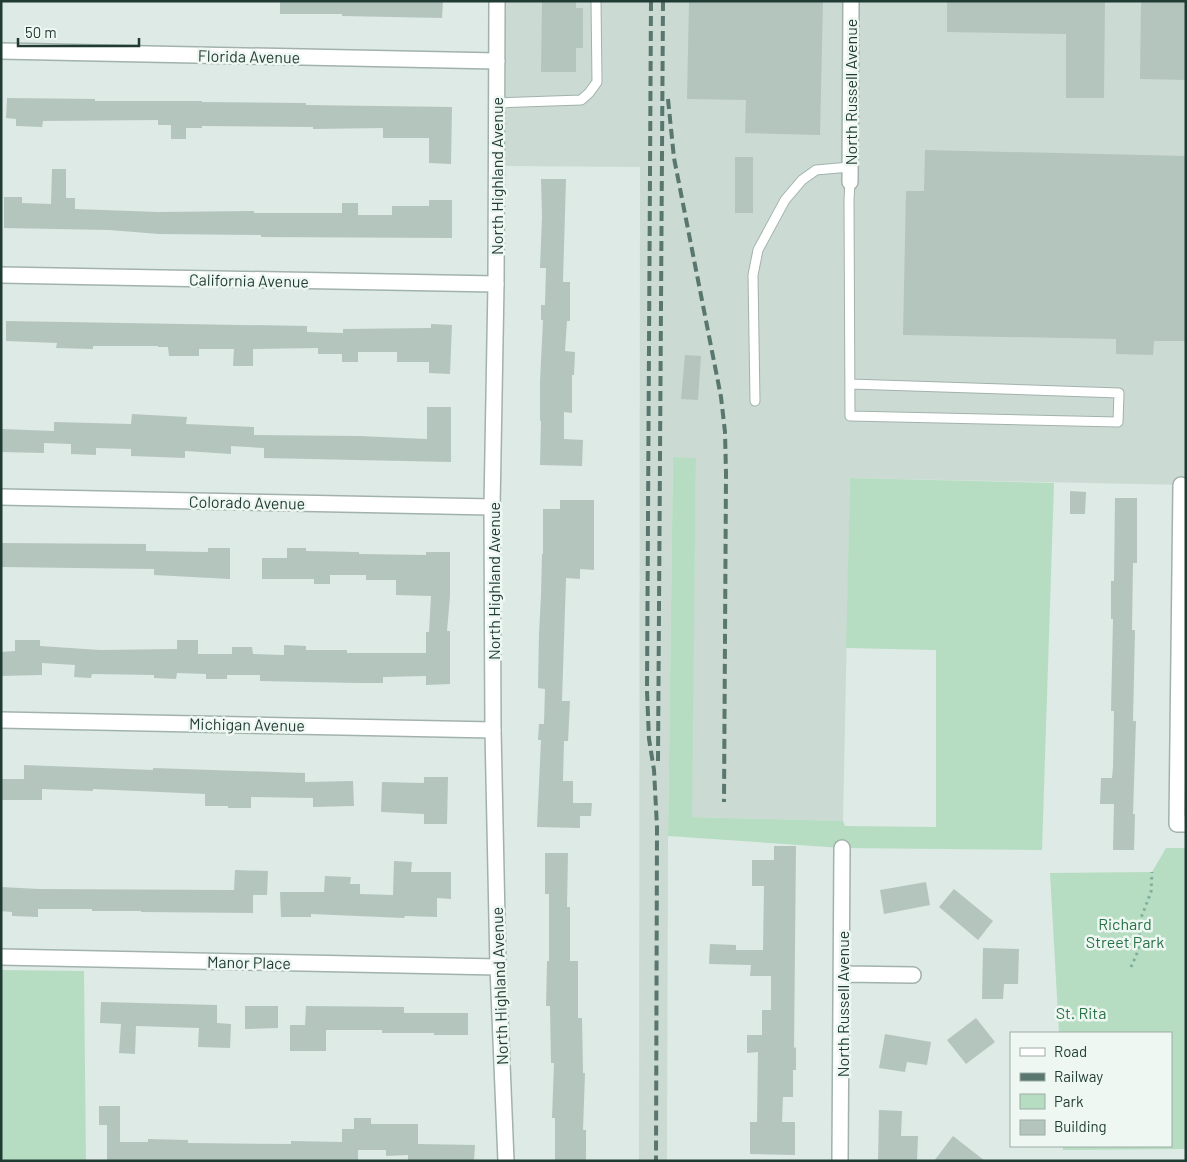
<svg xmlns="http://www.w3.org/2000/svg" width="1187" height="1162" font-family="Barlow,sans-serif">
<rect width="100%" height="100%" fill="#deeae5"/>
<path fill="#ccdad4" d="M506,1H1186V485L850,478L843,821L691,817L696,459L673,457L668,836L667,1161H639L640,167L506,166Z"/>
<path fill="#b6ddc1" d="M673,457L696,458L692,817L843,821L845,826L936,827V650L846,648L850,478L1054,483L1042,850L842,848L668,836Z
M1166,848H1186V1149L1063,1150V1146H1171V1033H1059L1050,873L1152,872Z
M1,970L84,971L86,1161H1Z"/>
<path fill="#b4c5be" d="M280,1H443L442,18L342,16V14H280Z
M542,1H576V8H583V48H576V72H541Z
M689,1H823L820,135L745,133L746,100L687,99Z
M947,1H1105L1104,98H1066V34L947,32Z
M1141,1H1186V80L1140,79Z
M7,98L95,99V101H202V102L306,103V105L452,107L451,164L429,163V138H383V128L313,129V127L202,126V128H186V139H171V125H158V120L43,121L42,127L16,126V119L6,118Z
M925,150L1186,156V341H1154L1153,355L1116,354V339L903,335L906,191H924Z
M735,157H753V213H735Z
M52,169H66V198H75V209L158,212L254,211V213H342V203H358V215H392V206H429V200H452V238L261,237V235L159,234L109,230L4,228V197H22V203L51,204Z
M541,179H566L563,282H570V321H567L565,351L575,352L574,375H572V413L564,412V439L583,440L582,466L540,465L541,421H540V381L543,320H541V305H545L546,268H540L542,217Z
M6,321L307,326V332L343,333V329L431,328V324L452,325L450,374L429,373V362H397V352H358V362H342V354H318V348L253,349V366H233L234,349H199V356H169L168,347H158V346H93V349L56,348L57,343L6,341Z
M685,355L701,356L698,400L681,399Z
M427,407H451V462L264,458V448L231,446V454L185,451V458L131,456V449L96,448V455L71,454V444L44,443V453L1,452L2,429L54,431V422L131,424L132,414L187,417L186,424L254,427V435L359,436L427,439Z
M1070,491L1086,492L1085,514H1070Z
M1115,498H1137V563H1133L1132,630H1135L1133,721H1136L1133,814H1135L1134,850H1113L1114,804H1100L1101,778H1112L1113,767L1114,711H1111L1113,619H1111V581H1114Z
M560,500H594V570L580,569V579L566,578L562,701H570L568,741H564L563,781H573V803H592L591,816H580V828L537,827L541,740H538L539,724H544L545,689L538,688L539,634L541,595L542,554H543V509H560Z
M1,543L146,544V551L208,552V548H230V579L154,575V569L1,567Z
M287,548H306V551L359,552V554L426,555V552H450V596L447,631H450V684L426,685V676L383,677V683H358L260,681V675H227V679H206V674L177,673L176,679L154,678V675L92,674L91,678L74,677L75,665L42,663V675L1,676V652L15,651V640H40V646L100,650L177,649V640H198V654H232V647H252L253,654L284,655V645L306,646V650H347V653H426V632H429L431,596L396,595V580H366V575H330V584H314V579H262V558H287Z
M24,765L153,770V768L305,773V782L353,781L354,806L313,807V798L251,797V808H228V806H205V794L93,789V791L42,789V800H1V779H24Z
M424,777H448L447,824H424V814L381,812L382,782L424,783Z
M774,846H796L794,1048L796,1047V1070H793V1097H783L782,1122H795V1155L750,1154V1122H757L758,1052L747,1053V1035H762V1010H771V976H750L751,965L709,964L710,944L736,945V950H763L764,886H752V860H774Z
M545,853H568L567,907H570V961H578V1018H582L583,1073H585L583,1130H586V1161H555V1118H552L554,1063H551L550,1006H546L547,961H549V894H545Z
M394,861L412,862L411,872H451V899L437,898V917L405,916L404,918L311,914V917H281L280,892H324L325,876L351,877L350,884H360V894L393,895Z
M235,870L268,871L267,895H253V913L141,912V911H92V909H38V917L12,916V912L1,911V887L39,889L234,890Z
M926,882L930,905L884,914L880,890Z
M954,889L993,921L978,940L939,907Z
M983,948L1019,949L1018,984H1004L1003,999H982Z
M101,1002L217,1005V1023L231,1024L230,1048L198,1047L199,1028L136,1026L135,1054L119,1053L121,1024L100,1023Z
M245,1006H278V1028L245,1029Z
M306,1006L404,1007V1013H468V1035H434V1033H382V1030H326V1051H290V1025H305Z
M976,1018L995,1042L966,1064L947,1040Z
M885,1034L931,1042L927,1065L907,1062L905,1072L879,1068Z
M99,1106H120V1142H148V1139L188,1140V1143L291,1144V1141L342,1142V1129H354V1118H371V1124H418V1144L475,1145L474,1161H408V1155L386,1156V1150H358V1161H107V1125H99Z
M879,1110L902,1111L901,1136H918L917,1161H878Z
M953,1136L985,1161H934Z"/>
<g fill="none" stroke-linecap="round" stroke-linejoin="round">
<g stroke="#a1b2ac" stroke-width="11">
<path id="service" d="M497,103L581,100L589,93L597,82L596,1
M850,182L849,200L850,416L1118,422L1119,393L850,384
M755,401L753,275L758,250L785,200L802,180L816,170L850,167"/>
</g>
<g stroke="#a1b2ac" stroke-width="18">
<path id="minor" d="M1,51L497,61
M850,182L851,1
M1,275L496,284
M1181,485L1177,824H1186
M1,497L492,507
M1,720L493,730
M1,957L498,967
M843,974L913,975
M840,1161L842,848"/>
</g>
<g stroke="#a1b2ac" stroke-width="18">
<path id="tertiary" d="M497,1L496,284L492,507L493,730L498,967L506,1161"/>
</g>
<path stroke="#7dafa0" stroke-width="3" stroke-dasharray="2.5 4" stroke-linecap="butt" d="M1131,967L1138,951L1141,918L1151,892L1152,872"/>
<use href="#service" stroke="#fff" stroke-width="9"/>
<use href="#minor" stroke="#fff" stroke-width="15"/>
<use href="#tertiary" stroke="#fff" stroke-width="15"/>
<path stroke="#59776f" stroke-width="4" stroke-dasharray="10 5" stroke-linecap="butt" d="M651,1L647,691L649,739L654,770L657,827L656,1161
M668,99L674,158L721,397L725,432L726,473L724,802
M658,761L663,1"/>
</g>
<g text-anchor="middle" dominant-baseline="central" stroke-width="5" stroke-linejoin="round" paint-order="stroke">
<g font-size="16" fill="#1f3b33" stroke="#eff7f3">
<text transform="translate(249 56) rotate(1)">Florida Avenue</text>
<text transform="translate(850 92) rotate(-90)">North Russell Avenue</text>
<text transform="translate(496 176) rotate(-90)">North Highland Avenue</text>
<text transform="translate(249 280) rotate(1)">California Avenue</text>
<text transform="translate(247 502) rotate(1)">Colorado Avenue</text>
<text transform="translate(493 581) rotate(-90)">North Highland Avenue</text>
<text transform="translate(247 724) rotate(1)">Michigan Avenue</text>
<text transform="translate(249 962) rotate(1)">Manor Place</text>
<text transform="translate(499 986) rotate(-92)">North Highland Avenue</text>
<text transform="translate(842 1004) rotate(-90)">North Russell Avenue</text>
</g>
<g font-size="16" fill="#287346" stroke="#eff7f3">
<text x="1125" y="923">Richard<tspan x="1125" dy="18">Street Park</tspan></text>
<text x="1081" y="1012">St. Rita</text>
</g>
</g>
<rect width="1187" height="1162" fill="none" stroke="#1f3b33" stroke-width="5"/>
<rect x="1010" y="1032" width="162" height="115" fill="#eff7f3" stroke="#9caca6"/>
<rect x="1020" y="1048" width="25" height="8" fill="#ffffff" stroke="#9caca6"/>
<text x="1054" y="1057" font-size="15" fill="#1f3b33">Road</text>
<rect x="1020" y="1073" width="25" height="8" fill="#59776f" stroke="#9caca6"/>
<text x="1054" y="1082" font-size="15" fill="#1f3b33">Railway</text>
<rect x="1020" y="1094" width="25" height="15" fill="#b6ddc1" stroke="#9caca6"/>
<text x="1054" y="1107" font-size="15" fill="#1f3b33">Park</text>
<rect x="1020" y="1120" width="25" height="15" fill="#b4c5be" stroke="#9caca6"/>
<text x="1054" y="1132" font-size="15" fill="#1f3b33">Building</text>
<path d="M18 38v8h121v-8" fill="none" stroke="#1f3b33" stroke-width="2.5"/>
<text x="25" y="38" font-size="15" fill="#1f3b33" stroke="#eff7f3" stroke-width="4" paint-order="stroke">50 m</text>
</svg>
